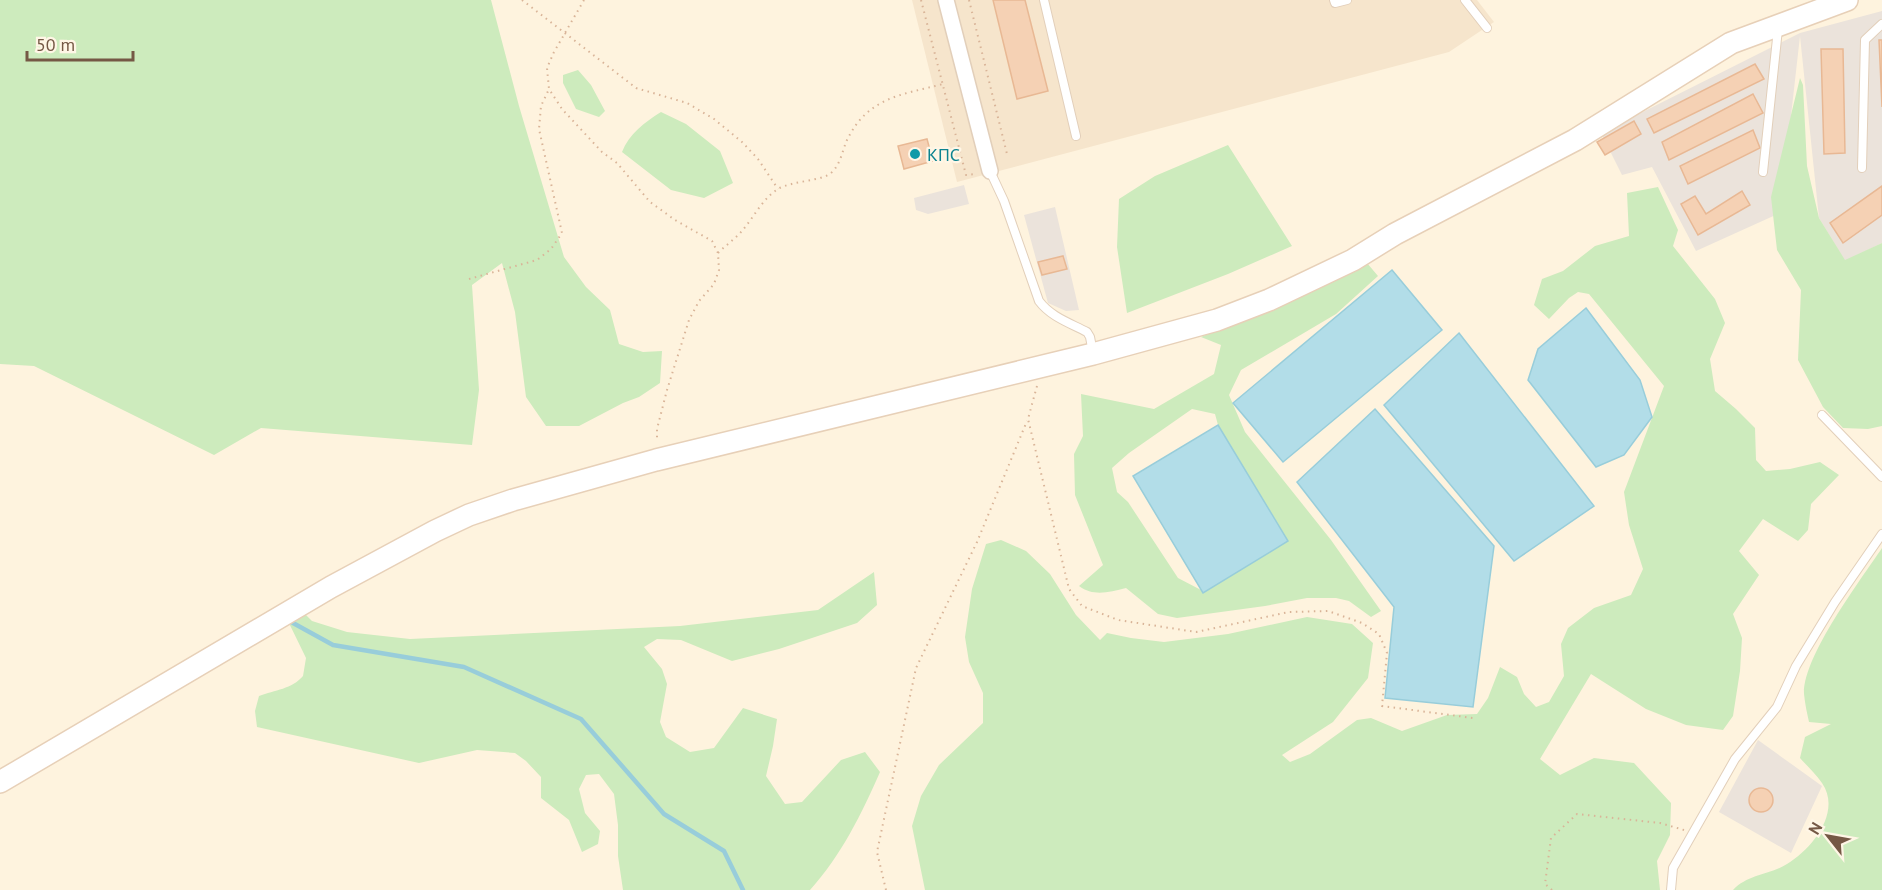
<svg xmlns="http://www.w3.org/2000/svg" width="1882" height="890" font-family="'PT Sans',sans-serif">
<rect width="100%" height="100%" fill="#fef3de"/>
<path fill="#f6e5cc" d="M912,0H1477L1494,22L1449,52L957,182Z"/>
<path fill="#ebe3db" d="M1882,11V243L1845,261L1819,218L1800,36L1780,213L1696,251L1652,167L1622,175L1601,133L1800,33Z
M964,185L969,204L928,214L916,210L914,198Z
M1055,207L1079,310L1066,311L1048,303L1024,215Z
M1758,740L1822,786L1791,853L1719,812Z"/>
<path fill="#cdebbd" fill-rule="evenodd" d="M0,0H491L519,106L564,257L586,287L610,310L619,344L643,352L662,351L660,383L639,397L623,403L579,426H546L526,397L515,312L502,263L472,285L479,390L472,445L261,428L214,455L34,366L0,364Z
M578,70L591,85L605,111L599,117L576,109L563,83V75Z
M1800,78L1803,85L1807,166L1819,218L1845,260L1882,243V426L1868,429L1843,428L1823,407L1798,360L1801,290L1777,250L1771,197Z
M661,112L686,124L720,151L733,183L704,198L671,190L622,152C629,134 645,122 661,112Z
M1228,145L1292,246L1228,274L1127,313L1117,247L1119,199L1155,176Z
M1658,187L1678,230L1673,246L1715,299L1725,323L1710,359L1715,391L1736,409L1755,428L1756,460L1766,471L1790,469L1820,462L1839,475L1811,504L1808,530L1798,541L1763,519L1739,551L1759,575L1733,614L1742,638L1740,671L1733,716L1723,730L1686,725L1646,709L1591,674L1540,759L1560,775L1594,758L1634,763L1671,803L1670,835L1657,861L1660,890H925L912,826L921,796L939,765L983,723V693L969,662L965,637L972,589L986,544L1001,540L1026,551L1050,574L1076,615L1100,640L1107,633L1131,638L1164,642L1228,634L1307,617L1352,624L1373,643L1368,678L1333,722L1282,755L1290,762L1310,754L1357,720L1371,718L1402,731L1447,715L1477,714L1488,698L1500,667L1517,677L1524,694L1536,707L1549,702L1564,676L1561,644L1568,628L1594,608L1631,595L1643,569L1629,525L1624,492L1664,386L1589,294L1578,292L1569,298L1549,319L1534,305L1542,279L1563,271L1595,246L1629,236L1627,193Z
M1367,263L1378,276L1336,314L1241,370L1229,395L1245,432L1331,540L1381,611L1371,617L1349,601L1336,598H1307L1265,606L1177,618L1158,614L1126,588C1109,592 1094,597 1079,586L1103,565L1075,495L1074,454L1083,436L1081,394L1154,409L1214,374L1221,345L1201,337L1260,312ZM1192,409L1215,414L1218,425L1288,541L1201,590L1178,578L1128,502L1117,492L1112,468L1129,453Z
M1882,548V890H1733C1748,874 1770,875 1787,864C1812,849 1842,812 1822,783C1816,774 1807,766 1800,758L1805,737L1831,724L1809,722C1807,713 1805,704 1804,694C1803,656 1860,581 1882,548Z
M874,572L877,605L857,623L779,649L732,661L681,640L657,639L644,647L662,669L667,684L660,722L666,737L690,752L714,748L743,708L777,719L773,746L766,776L785,804L802,802L841,760L865,752L880,772C862,813 841,856 810,890H623L618,856V825L614,794L599,774L586,775L579,789L585,813L600,831L598,844L582,852L569,820L541,798V777L526,761L515,753L477,750L419,763L257,727L255,711L259,696C275,690 292,689 303,676L306,658L287,619L302,611L312,621L347,632L410,639L680,626L818,610Z"/>
<path fill="#b2dde8" stroke="#98cdda" stroke-width="1.5" d="M1392,270L1442,330L1283,462L1233,403Z
M1586,308L1640,380L1652,417L1624,455L1596,467L1528,380L1538,349Z
M1459,333L1594,506L1514,561L1384,405Z
M1375,409L1494,546L1473,707L1385,698L1394,607L1297,482Z
M1218,425L1288,541L1203,593L1133,476Z"/>
<g fill="none" stroke-linecap="round" stroke-linejoin="round">
<path stroke="#98cdda" stroke-width="4.5" d="M293,623L333,645L464,667L581,719L664,814L724,851L743,890"/>
</g>
<path fill="#f5d1b4" stroke="#e8b894" stroke-width="1.5" d="M993,0H1025L1048,91L1017,99Z
M1879,40H1882V107Z
M1821,49H1843L1845,153L1824,154Z
M1755,64L1764,79L1654,133L1647,119Z
M1753,94L1763,113L1669,160L1662,142Z
M1634,121L1641,134L1605,155L1597,142Z
M1753,130L1760,148L1688,184L1680,166Z
M927,139L933,161L904,169L898,146Z
M1882,186V215L1843,243L1830,223Z
M1742,191L1750,205L1698,235L1681,204L1695,196L1706,214Z
M1063,256L1067,269L1042,275L1038,262Z
M1749 800a12 12 0 1 1 24 0a12 12 0 1 1-24 0Z"/>
<g fill="none" stroke-linecap="round" stroke-linejoin="round">
<g stroke="#e2cfba" stroke-width="10">
<path id="lane" d="M1044,0L1076,136
M1334,0L1335,3L1347,0
M1465,0L1487,28
M1862,168L1865,40L1882,24
M990,171L1004,201L1039,301C1051,317 1070,323 1087,332L1090,337L1093,353
M1763,172L1778,29
M1822,415L1882,477
M1671,890L1673,868L1735,759L1777,707L1796,666L1835,602L1882,534"/>
</g>
<g stroke="#e2cfba" stroke-width="18">
<path id="street" d="M946,0L990,171"/>
</g>
<g stroke="#e7d0b8" stroke-width="24">
<path id="secondary" d="M0,782L331,587L435,531L469,515L513,500L656,460L1093,354L1217,320L1269,300L1353,260L1395,234L1575,140L1731,43L1847,0"/>
</g>
<path stroke="#d9b498" stroke-width="2" stroke-dasharray="1.5 4.5" stroke-linecap="butt" d="M522,0L636,88L687,103L714,119L742,142L758,159L778,189
M584,0L554,52L547,68L549,89L562,109L602,152L617,163L650,202L675,220L712,241L718,253L719,270L714,284L699,301L689,320L667,390L657,429V441
M921,0L966,175L975,174
M969,0L1007,154
M718,253C726,245 735,239 742,231C754,217 763,198 778,189C791,181 822,181 831,173C841,164 842,151 847,140C868,97 901,95 943,84
M469,279L537,260L551,249L562,233L539,129L541,106L549,89
M1037,386L1028,419L1069,589L1082,606L1118,620L1196,632L1289,612L1328,611L1362,623L1379,634L1387,653L1382,706L1473,718
M886,890L877,852L916,668L977,542L1027,421
M1552,890L1545,884L1551,838L1577,814L1660,823L1684,830"/>
<use href="#lane" stroke="#fff" stroke-width="8"/>
<use href="#street" stroke="#fff" stroke-width="15"/>
<use href="#secondary" stroke="#fff" stroke-width="21"/>
</g>
<circle fill="#0f9aa8" stroke="#fff6e6" stroke-width="2" cx="915" cy="154" r="6"/>
<g text-anchor="middle" dominant-baseline="central" stroke-width="4.5" stroke-linejoin="round" paint-order="stroke">
<g font-size="18" fill="#0d838f" stroke="#fff6e6" text-anchor="start">
<text x="927" y="154">КПС</text>
</g>
</g>
<g transform="translate(1828 836) rotate(301)" stroke="#fff6e6" stroke-width="4.5" paint-order="stroke">
<path d="M0-4.5L10 22L0 15L-10 22Z" fill="#755845"/>
<text y="-9" font-size="16" font-weight="bold" text-anchor="middle" fill="#755845">N</text>
</g>
<path d="M27 51v9h106v-9" fill="none" stroke="#755845" stroke-width="3"/>
<text x="36" y="51" font-size="18" fill="#755845" stroke="#fff6e6" stroke-width="4.5" paint-order="stroke">50 m</text>
</svg>
